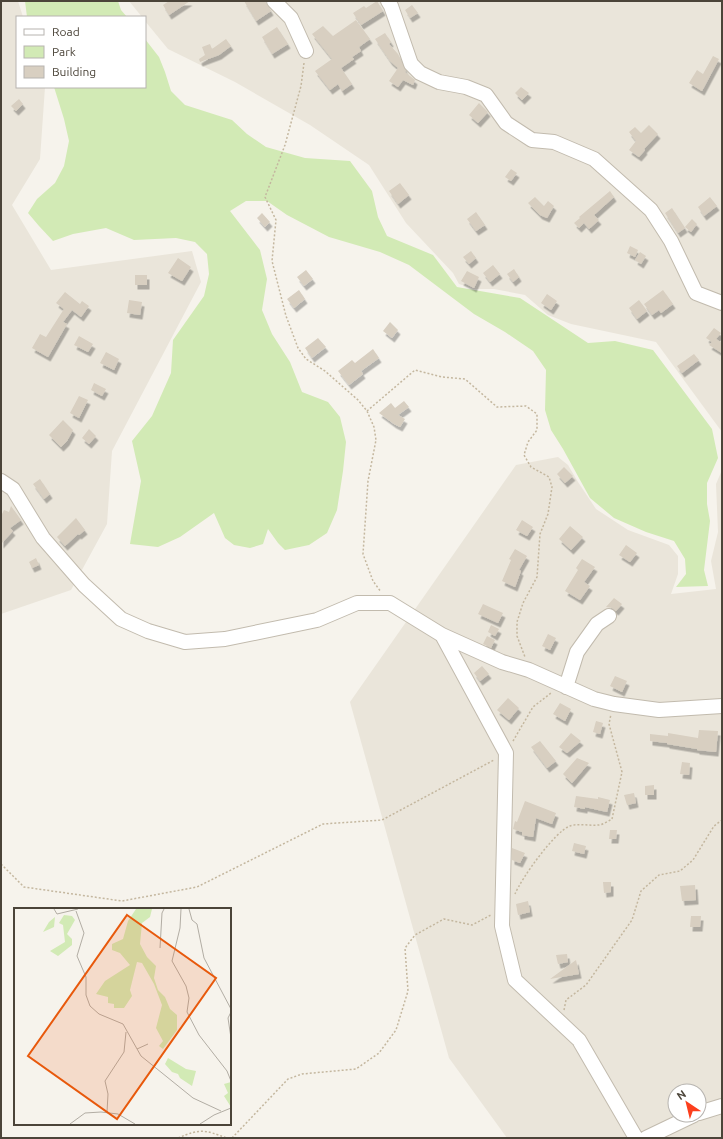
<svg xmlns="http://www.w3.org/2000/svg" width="723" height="1139" font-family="Ubuntu,sans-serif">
<defs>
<filter id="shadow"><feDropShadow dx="2.5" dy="4.5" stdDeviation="0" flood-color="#0004"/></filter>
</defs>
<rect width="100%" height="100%" fill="#f6f3ec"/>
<path fill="#eae5da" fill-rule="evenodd" d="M1,1H18L23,17H17V87H45L40,159L12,205L51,270L192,251L201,282L112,451L107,524L71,590L1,614Z
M129,1H722V432L656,342L571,324L548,315L525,295L494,289H474L459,284L453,273L406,223L369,165L310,125L235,82L168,49L145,21V17H142Z
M558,457L568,465L578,482L596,509L628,530L669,545L678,556V574L671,594L716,589L711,561L718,532L716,484L722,470V1138H507L449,1058L350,702L516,465ZM675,1091H699V1115H675Z"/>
<path fill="#d2eab5" d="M25,1H118L121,10L127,17H27Z
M145,39L159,57L165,72L171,91L185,105L232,120L247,134L266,147L305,158L350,161L372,191L378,217L387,236L433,255L457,287L520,298L588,343L615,341L653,350L712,429L718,458L707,483V504L710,521L704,570L708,586L676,587L686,574L685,559L674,541L646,532L614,518L590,498L563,449L551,430L545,410L546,370L533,351L505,332L474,314L409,265L380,252L329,237L287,215L267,201H246L230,211L260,250L267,279L262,310L272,334L290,362L302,392L328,402L340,417L346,442L343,471L337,510L327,533L309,545L285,550L278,543L268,529L263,544L250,548L234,545L225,538L214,513L180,537L158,547L130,544L141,481L132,441L152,416L171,373L173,340L204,296L209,274L207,254L195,242L176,238L134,240L106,228L73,234L53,241L39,226L28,213L37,199L55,183L64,166L69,141L64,119L54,87H145Z"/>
<path fill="#d8cfc1" filter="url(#shadow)" d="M169,1H190L169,15L163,5Z
M244,1H265L271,11L256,21Z
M377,1L383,11L361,25L353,13L364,6L366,8Z
M412,5L418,13L410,18L405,10Z
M356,20L370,39L359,47L361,51L352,57L354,59L341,68L352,84L342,91L338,84L330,90L315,71L332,59L312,34L323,26L333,36Z
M277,27L288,44L272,54L262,37Z
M385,33L391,42L389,44L398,54L406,71L405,72L415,80L413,85L403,80L398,87L389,81L398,68L390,61L375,39Z
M226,39L231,46L219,55L200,62L199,59L205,55L202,47L210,44L212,49Z
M713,56L719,59L702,91L689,83L697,70L703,74Z
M521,87L529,93L522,100L515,93Z
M19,99L23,104L16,111L11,106Z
M479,103L488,112L478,123L469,115Z
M649,125L658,134L644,149L645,150L639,157L629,150L636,141L629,132L635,127L641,133Z
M511,169L517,173L511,181L505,177Z
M400,183L409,195L398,204L389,191Z
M610,191L614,197L594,215L599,220L589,229L584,223L579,228L574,223L580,218L579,217Z
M535,197L544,206L548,201L554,206L547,218L540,215L528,203Z
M710,197L717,206L704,216L698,207Z
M672,208L685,228L678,233L665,213Z
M476,212L485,225L476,231L467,219Z
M262,213L270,222L265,227L257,218Z
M692,219L697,224L691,232L685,227Z
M630,246L638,250L635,257L627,253Z
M471,251L476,258L469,264L463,257Z
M640,252L646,256L641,264L635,260Z
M178,258L191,267L182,281L168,273Z
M493,265L500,274L490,282L483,273Z
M514,269L519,277L513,282L507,274Z
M306,270L313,279L304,286L297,277Z
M467,271L479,277L474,288L461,281Z
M135,275H147V285H135Z
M299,290L305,299L294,308L287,299Z
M663,290L673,304L661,313L659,310L652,315L644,304Z
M65,292L80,304L82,301L89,306L81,317L72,310L63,322L67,324L48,357L32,348L40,334L46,337L64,309L56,303Z
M547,294L557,301L551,310L541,303Z
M129,300L142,302L140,315L127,313Z
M639,300L647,311L637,319L629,308Z
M390,322L398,330L392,338L383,331Z
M714,328L721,333L716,339L722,343V353L709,345L712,342L706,338Z
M79,336L93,344L88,352L74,345Z
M318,338L326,347L312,358L305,348Z
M373,349L379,358L361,371L363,374L349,385L338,371L352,360L355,363Z
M106,352L119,359L114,370L100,363Z
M694,354L699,360L682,373L677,366Z
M94,383L106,389L102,396L91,390Z
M79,396L88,400L79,418L70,413Z
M404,401L409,407L398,415L405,419L400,427L394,424L379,413L391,403L395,408Z
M63,420L73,430L67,441L61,447L49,435Z
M89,429L96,436L89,444L82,438Z
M564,467L573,476L565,483L557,474Z
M40,479L50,494L44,499L33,484Z
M11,506L21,520L10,528L13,531L1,544V516L4,510L9,512Z
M76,518L85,530L79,535L78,534L65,546L57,537Z
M522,520L533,527L527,536L516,530Z
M570,526L583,537L571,550L559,539Z
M626,545L637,553L630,562L619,555Z
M515,549L527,556L519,570L521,571L515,587L502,581L511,560L509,559Z
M36,558L39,565L32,568L29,562Z
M582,559L595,567L584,582L590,586L580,600L565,591L578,570L576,568Z
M614,598L622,604L616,611L612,608L606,607Z
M483,604L503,613L498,623L478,614Z
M491,625L499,629L495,636L488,632Z
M548,634L556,638L550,650L542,646Z
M487,636L495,640L491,648L483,644Z
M482,666L489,674L480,681L474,673Z
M615,676L627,681L622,692L610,686Z
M508,698L519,708L509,720L497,710Z
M560,703L571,709L565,721L553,714Z
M596,721L603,723L600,734L593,732Z
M699,730L718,731L716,752L697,750V749L667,744V743L650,741V734L668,736V733L698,738Z
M571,733L581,741L567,753L559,747Z
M540,741L556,761L547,768L531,747Z
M577,758L589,763L572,783L563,774Z
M682,762L690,763L689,775L680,774Z
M654,785V795H645V786Z
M634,793L636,803L627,805L624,795Z
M576,796L598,799V797L610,800L607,812L585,807V809L574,807Z
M525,801L556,813L552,824L536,818L533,837L522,835V832L513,829L515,821L517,822Z
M610,830H617L616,839H609Z
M574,843L586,846L584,854L572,851Z
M512,848L525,853L520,863L512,860Z
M603,882H611V892L604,893Z
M695,885L696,900L682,901L680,886Z
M528,901L530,912L518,915L516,904Z
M691,916H701L700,927H690Z
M567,954L568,962L558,964L556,955Z
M576,960L579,974L550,979Z"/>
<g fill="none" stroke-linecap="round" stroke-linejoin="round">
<g stroke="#c2bbae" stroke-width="16">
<path id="minor" d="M274,1L291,18L306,51
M388,1L391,6L411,64L420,73L439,82L466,87L486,95L506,123L532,140L554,142L594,159L651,210L671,241L696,293L722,303
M1,481L13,489L43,538L84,585L121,619L148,631L185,642L225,639L317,620L357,603H390L442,635L502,662L529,670L594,699L614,704L659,710L722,706
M442,635L506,753L502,926L515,980L579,1040L636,1138
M566,687L577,652L597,624L609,616
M699,1113L722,1106
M646,1138L694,1115"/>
</g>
<path stroke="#c4b79f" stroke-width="1.5" stroke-dasharray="2 2" stroke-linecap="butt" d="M304,63L301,86L285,145L265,197L276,220L272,261L286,316L298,348L306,359L325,371L358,400L367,411L374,427L376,440L368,481L363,554L373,581L381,592
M367,411L415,370L442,377L465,379L497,407L526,406L537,414V430L528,442L524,455L531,467L549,477L552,487L548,514L540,534L537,577L523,603L517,622V636L525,657
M513,741L533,707L551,693
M1,864L24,887L122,901L197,887L323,824L382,820L494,760
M515,894C521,879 555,831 570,826C579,823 589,826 598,825C603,825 608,821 612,819L622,772L609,724L611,714
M564,1010L566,1000L586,985L632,920L641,891L659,875L680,871L693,860L714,826L722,820
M178,1138C202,1128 204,1130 227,1138
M232,1138L288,1079L302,1074L356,1069L379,1053L396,1030L408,991L405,948L415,935L444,919L472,925L491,915"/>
<use href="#minor" stroke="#fff" stroke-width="14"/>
</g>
<g transform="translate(14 908)">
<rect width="217" height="217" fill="#f6f3ec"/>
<path d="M122,1H138L136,9L128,15L126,36L133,49L142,58L140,70L144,82L151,89L156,101L163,107V122L149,141L145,138L149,133L142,120L148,97L140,76L128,55L123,54L116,82L118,88L110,100H100V96L94,95V89L82,86L91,73L116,57L106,45L98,42V36L109,31L114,13ZM50,7L58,8L61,12L53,26L58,31V37L44,48L36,43L51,34L49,17L45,15ZM41,9L40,19L29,24L35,14ZM154,150L172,161L182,163L178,178L166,170L164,166L158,164L151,156ZM217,174V199L210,188L214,185L210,176Z" fill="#d2eab5"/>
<path fill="none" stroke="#b2ada4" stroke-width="1" d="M40,1L43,6L64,1M167,1L166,20L158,53L172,78L175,90L173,104L185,127L213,163L217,173M175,1L178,12L183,16L190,50L217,101M62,3L70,25L63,48L72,69V87L76,98L85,106L109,116L127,148L179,190L207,203M146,40L148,5L150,1M217,104L214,110L217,130M123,141L134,136M93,204L94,186L91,173L110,144L112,124M56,216L71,205L87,204L104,206L121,216M186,216L200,207L217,200"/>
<path fill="#e8590c" fill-opacity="0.15" stroke="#e8590c" stroke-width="2" d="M113,7L202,70L103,211L14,148Z"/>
<rect width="217" height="217" fill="none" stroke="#4b4439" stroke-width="2"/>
</g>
<rect width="723" height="1139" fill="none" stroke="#4b4439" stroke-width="4"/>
<rect x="16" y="16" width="130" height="72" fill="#ffffff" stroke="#b7b4b0"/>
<rect x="24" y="29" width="20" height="6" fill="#ffffff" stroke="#b7b4b0"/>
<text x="52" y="36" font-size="12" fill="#4b4439">Road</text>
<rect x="24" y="46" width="20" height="12" fill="#d2eab5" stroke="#b7b4b0"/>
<text x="52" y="56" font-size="12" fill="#4b4439">Park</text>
<rect x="24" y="66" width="20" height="12" fill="#d8cfc1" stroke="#b7b4b0"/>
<text x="52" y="76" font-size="12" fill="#4b4439">Building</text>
<g transform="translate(687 1103) rotate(325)"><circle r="19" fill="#ffffff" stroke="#b7b4b0"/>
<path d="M0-3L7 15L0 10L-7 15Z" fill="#fc3f1d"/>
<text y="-6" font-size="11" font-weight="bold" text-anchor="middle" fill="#4b4439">N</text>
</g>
</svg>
